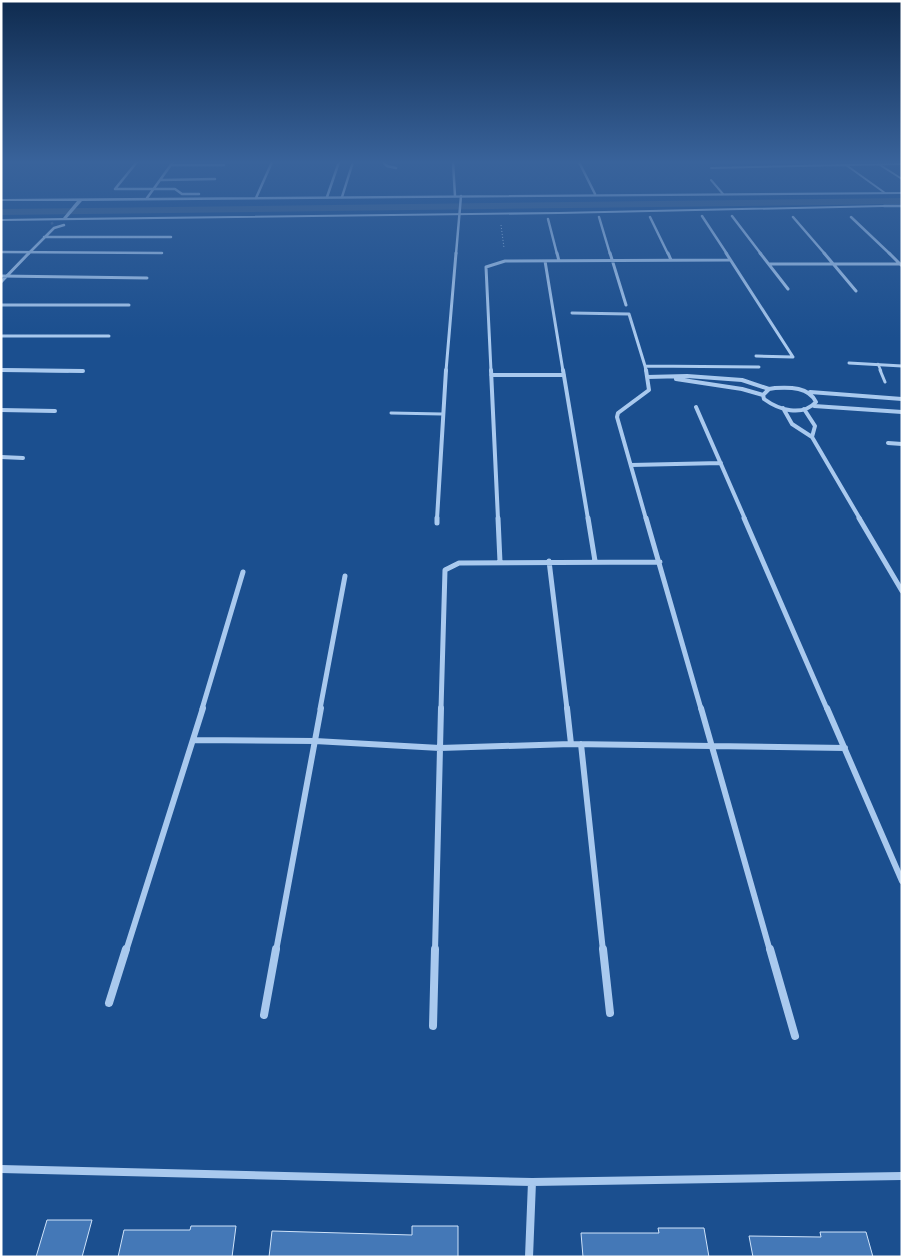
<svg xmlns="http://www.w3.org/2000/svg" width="903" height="1258" font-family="'Roboto Condensed',sans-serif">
<rect width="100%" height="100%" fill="#1b4f8f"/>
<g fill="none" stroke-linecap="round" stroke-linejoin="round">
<path fill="#3c6290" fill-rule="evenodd" d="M902,198V204L1,215V209Z"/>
</g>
<path fill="#4478b7" stroke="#cfe3fa" d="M47,1220H92L82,1257H36Z
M191,1226H236L232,1257H118L124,1230H190Z
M412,1226H458V1257H269L272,1231L412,1235Z
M658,1228H704L709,1257H583L581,1233H659Z
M820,1232H866L873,1257H753L749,1236L821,1237Z"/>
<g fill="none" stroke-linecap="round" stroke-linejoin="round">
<path stroke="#3d69a0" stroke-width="2.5" stroke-dasharray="2.5 1" stroke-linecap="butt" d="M51,224L54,222"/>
<path stroke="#a9c9ee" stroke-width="1" stroke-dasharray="1 2" stroke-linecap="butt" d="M1,163L3,162
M501,225L504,248"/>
<path stroke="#a9c9ee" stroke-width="2" d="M846,165L902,164
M880,165L902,179
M711,168L846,165L885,193
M711,180L723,194"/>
<path stroke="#a9c9ee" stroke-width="2.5" d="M878,364L881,371"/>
<path stroke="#a9c9ee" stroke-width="3" d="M880,370L885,382
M391,413L442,414"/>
<path stroke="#a9c9ee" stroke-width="2.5" d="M137,162L115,189H175L182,194H199
M383,162L387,166L396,168
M453,162L455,196
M579,162L595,194
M171,165H224
M161,180L215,179
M327,197L339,162
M342,197L353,162
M147,198L173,162
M256,198L272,162
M884,206H902
M702,216L727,254
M732,216L761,254
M599,217L610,254
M650,217L668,254
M793,217L825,254
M851,217L890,254
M548,219L557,254
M44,237H171
M1,252L162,253
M28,254L54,228L64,225
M456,254L461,196"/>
<path stroke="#a9c9ee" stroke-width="3" d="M557,253L559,261
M610,253L626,305
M668,253L671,260
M726,253L793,357
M760,253L788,289
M824,253L856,291
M889,253L901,265
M545,261L563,371
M769,264H902
M1,276L147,278
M1,282L29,253
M1,305H129
M572,313L629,314L645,366
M1,336H109
M756,356L793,357
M849,363L902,366
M1,370L68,371
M446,371L456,253
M491,371L486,267L505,261L729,260
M646,371L645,366L759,367"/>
<path stroke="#a9c9ee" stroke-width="4" d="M1,370L83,371
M491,370L498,519
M563,370L588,519
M646,370L649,390L618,413L617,417L646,519
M491,375H564
M647,377L687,376L742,380L769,389
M676,379L742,389L763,395
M775,388C790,387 809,387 816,402C802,417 779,410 764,399L763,395L769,389Z
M810,392L902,399
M814,406L902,412
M696,407L745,519
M783,408L792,424L812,437L860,519
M804,409L815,426L812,437
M1,410L55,411
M888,443L902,444
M1,457L23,458
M631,465L721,463
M437,519L446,370"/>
<path stroke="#a9c9ee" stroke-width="5" d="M498,518L500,562
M588,518L595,561
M646,518L701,709
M744,518L827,709
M859,518L902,591
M437,523V518
M549,561L567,709
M202,709L243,572
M320,709L345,576
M441,709L445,570L459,563L660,562"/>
<path stroke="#a9c9ee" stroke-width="6" d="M567,708L571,744
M701,708L770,951
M827,708L902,881
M193,740L315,741L440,748L571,744L845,748
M581,744L603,951
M126,951L203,708
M276,951L321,708
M435,951L441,708"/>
<path stroke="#a9c9ee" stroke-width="8" d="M603,949L610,1013
M770,949L795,1036
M109,1003L126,949
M264,1015L276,949
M433,1026L435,949
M1,1169L532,1182L902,1176
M529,1257L532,1182"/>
<path fill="#a9c9ee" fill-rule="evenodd" d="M902,192V194L82,201L67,218L559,212L884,205L886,206L884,207L559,214L1,221V219L63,218L77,201H1V199Z"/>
</g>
<linearGradient id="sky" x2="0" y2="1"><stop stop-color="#0f2b4f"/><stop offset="0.48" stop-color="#39639b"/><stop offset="1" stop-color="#39639b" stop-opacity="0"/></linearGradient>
<rect width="903" height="338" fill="url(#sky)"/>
<rect width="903" height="1258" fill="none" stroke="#ffffff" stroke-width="5"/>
</svg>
